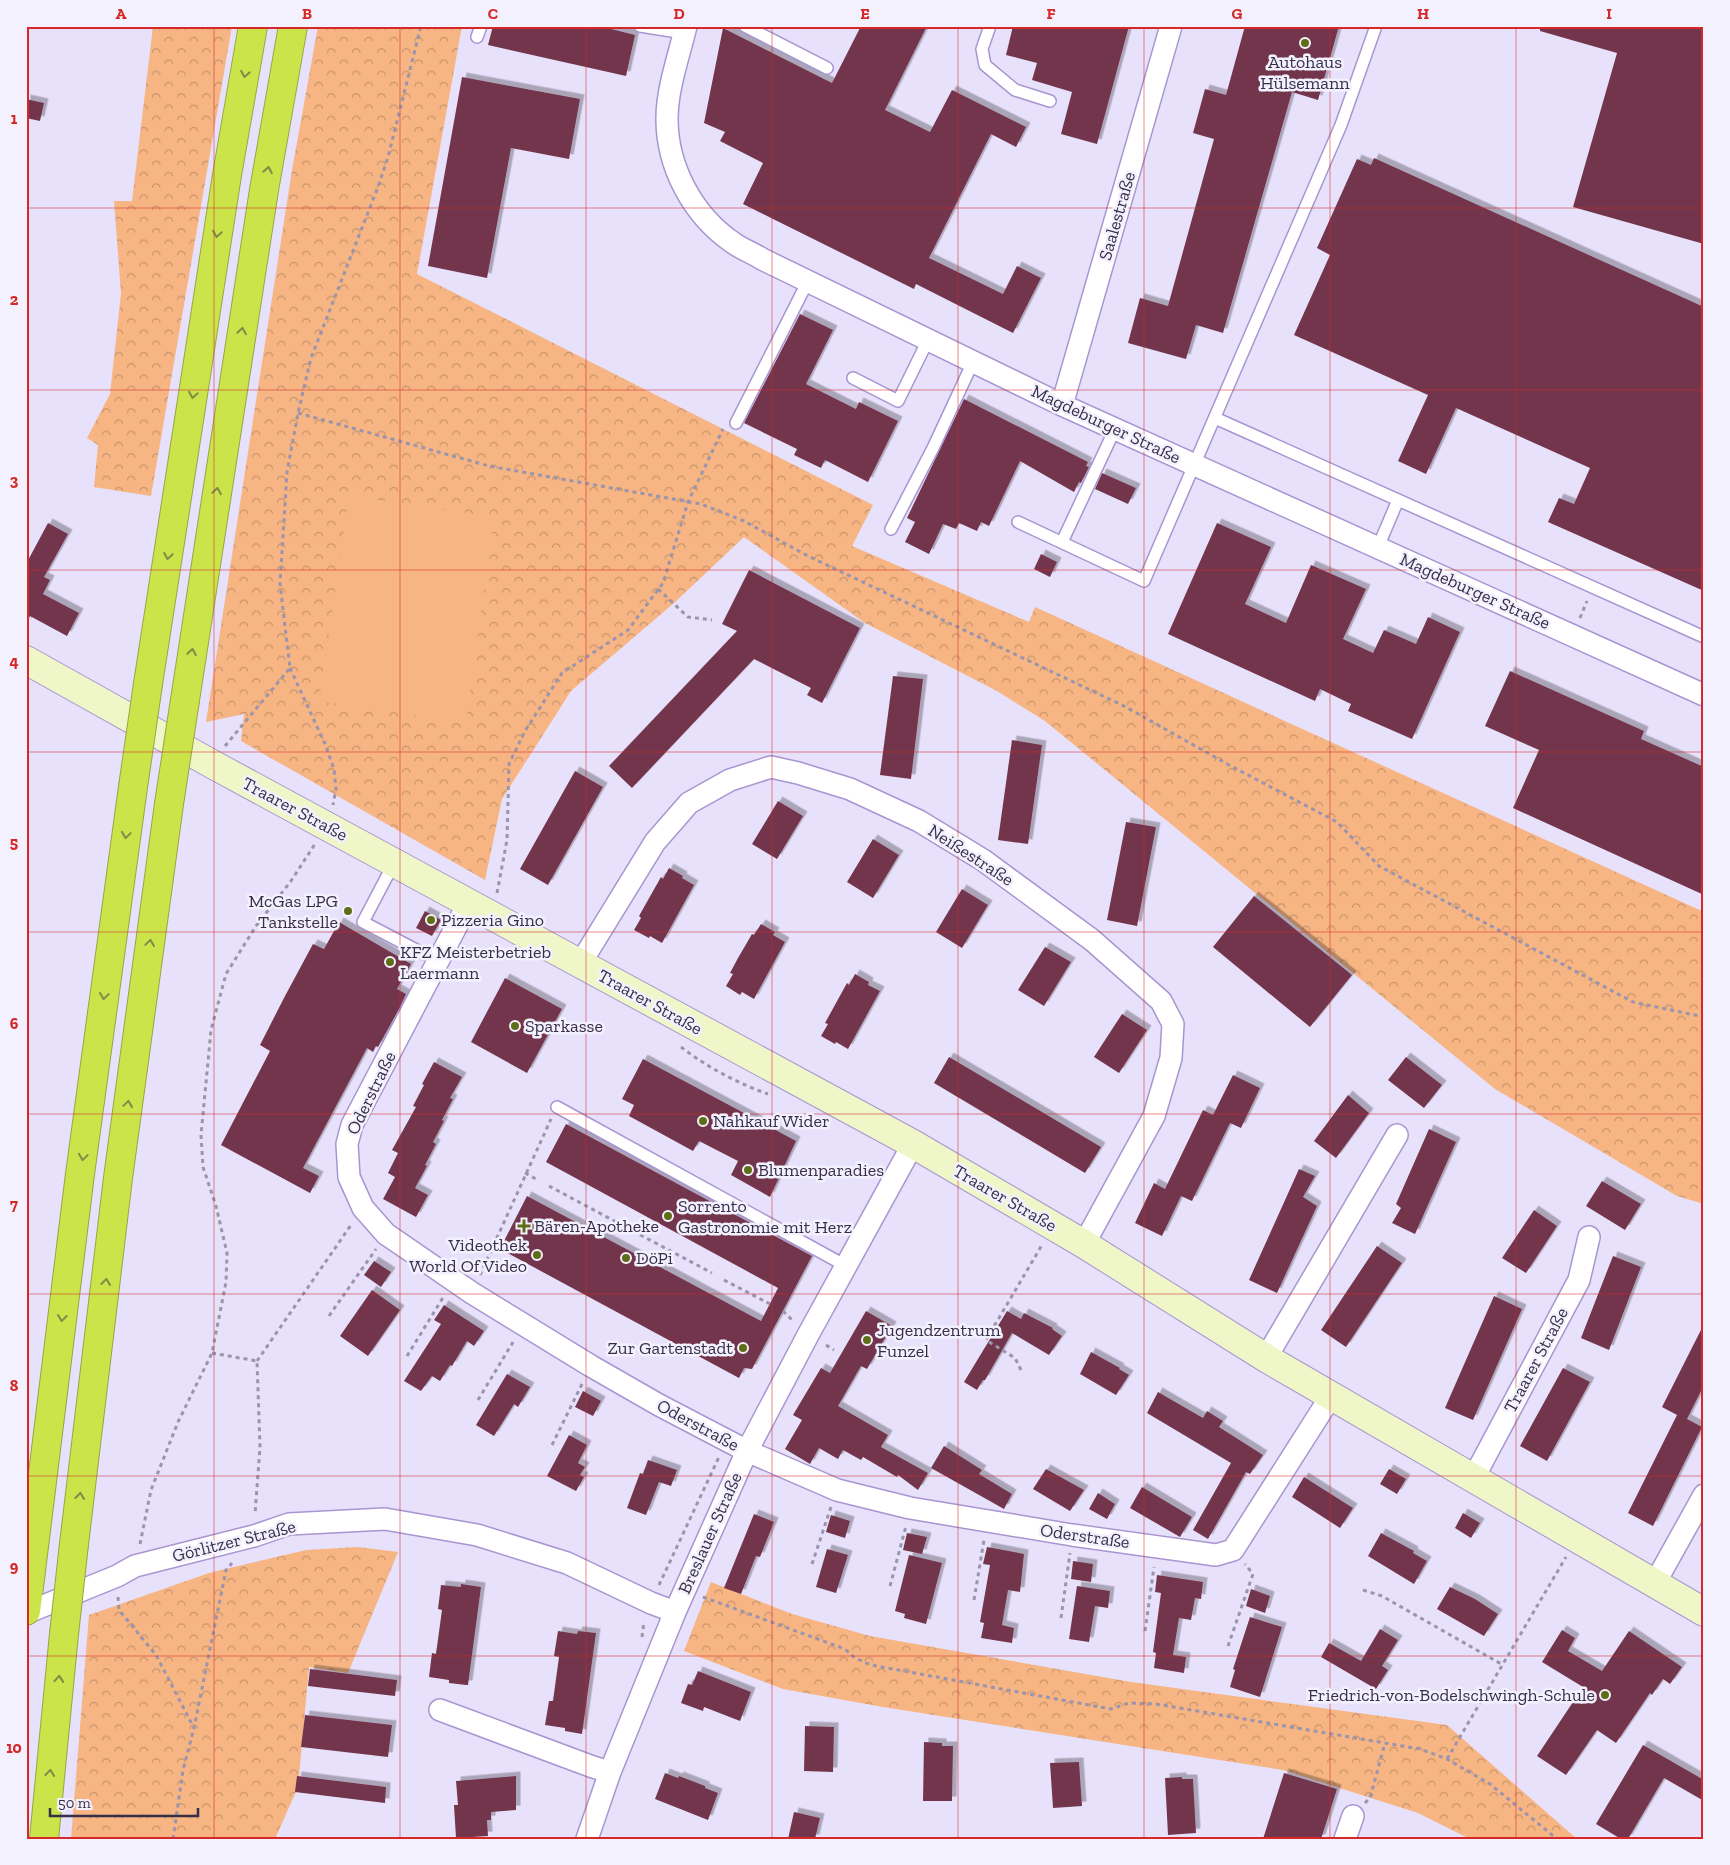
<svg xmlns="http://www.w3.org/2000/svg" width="1730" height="1865" font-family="'Zilla Slab',serif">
<defs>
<pattern id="forest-crowns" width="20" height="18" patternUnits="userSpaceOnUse" patternTransform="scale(1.25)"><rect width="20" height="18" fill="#f6b583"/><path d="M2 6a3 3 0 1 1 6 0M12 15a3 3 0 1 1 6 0" fill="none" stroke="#c8946d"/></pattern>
<filter id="shadow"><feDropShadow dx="4.5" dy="-4.5" stdDeviation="0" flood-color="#0004"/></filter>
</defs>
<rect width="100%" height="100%" fill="#e8e1fb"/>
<path fill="url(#forest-crowns)" d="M153,26H232L151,496L94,487L98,445L87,438L110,394L121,294L114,201H132Z
M318,26H462L417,274L873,505L852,546L1029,622L1035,607L1704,912V1204L1677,1196L1495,1089L1045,721L997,691L865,623L744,537L674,603L571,691L502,799L485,880L241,741L244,714L206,722L292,170Z
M358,1547L398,1552L348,1673L309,1667L298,1787L275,1839H71L89,1615L209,1573L306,1550Z
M711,1582L792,1614L870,1636L1131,1682L1447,1725L1577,1839H1470L1418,1813L1283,1770L883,1707L783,1689L684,1651Z"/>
<path fill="#f6b583" d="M349,496L494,517L466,723L319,701Z"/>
<path fill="#72364c" filter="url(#shadow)" d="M493,26H599L635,35L626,76L488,45Z
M861,26H927L885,110L930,132L952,90L1026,127L1016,147L991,134L929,258L1003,294L1017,266L1041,278L1013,333L916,284L914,289L743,204L763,163L720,141L725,132L704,123L723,28L832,83Z
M1013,26H1129L1097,144L1061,134L1072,92L1032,80L1037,63L1006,55Z
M1245,26H1339L1318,100L1292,92L1223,333L1196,325L1186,359L1128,343L1140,298L1168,306L1214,139L1193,133L1205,89L1226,95Z
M1540,26H1704V244L1573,207L1617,53L1540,31Z
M462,77L580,99L569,159L511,148L487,278L428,266Z
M26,99L44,103L40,121L26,118Z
M1374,158L1704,307V591L1548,522L1559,498L1574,504L1590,468L1456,408L1426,474L1398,461L1428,395L1294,335L1330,255L1317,248L1357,159L1371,165Z
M800,314L833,330L806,384L856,409L859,402L898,421L868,482L825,460L821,468L794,455L797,449L744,423Z
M964,399L1088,462L1086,466L1089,467L1081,483L1079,482L1074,492L1020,461L989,526L981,522L977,531L959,523L956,529L943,524L929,554L905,542L915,522L907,518Z
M1102,473L1136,488L1128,504L1095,489Z
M48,523L68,534L44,577L50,580L43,594L79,613L67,636L30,616L26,624V564Z
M1217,523L1271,547L1245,604L1286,623L1311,565L1366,589L1343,639L1373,653L1384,630L1416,644L1428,617L1460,632L1412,739L1348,711L1351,704L1320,689L1315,701L1168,634Z
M1041,554L1057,562L1050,577L1034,569Z
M749,570L860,628L822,703L807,695L811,688L754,659L632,788L609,766L737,631L722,624Z
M1510,671L1644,731L1641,739L1704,767V895L1513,808L1539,750L1485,726Z
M893,676L923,679L911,779L880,775Z
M1012,740L1042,745L1028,844L998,840Z
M575,771L603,787L548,885L520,869Z
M778,801L803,816L777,859L752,844Z
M1126,822L1156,827L1137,926L1107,920Z
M873,839L899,855L873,898L847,882Z
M669,868L683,876L682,878L694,885L662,943L650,936L649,938L634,930L641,918L639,916L661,877L663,879Z
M962,889L988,905L962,948L936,932Z
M1254,896L1352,975L1310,1027L1213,947Z
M425,911L441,920L432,936L416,928Z
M339,922L411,964L397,989L406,994L399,1009L378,1047L376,1046L373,1052L367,1048L303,1168L319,1176L310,1193L221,1145L270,1051L260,1045L285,996L313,944L324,949Z
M761,924L775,932L773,935L785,942L754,999L742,992L740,995L726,986L733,974L730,973L738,958L752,934L754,935Z
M1045,947L1071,962L1044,1006L1018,990Z
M855,974L869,982L868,985L880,991L848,1049L836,1042L835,1044L821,1036L828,1024L825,1023L847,983L849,985Z
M505,978L562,1009L527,1073L471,1042Z
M1122,1014L1147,1030L1119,1073L1094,1057Z
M949,1057L1101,1147L1085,1173L934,1083Z
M1406,1057L1442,1085L1424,1108L1388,1080Z
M643,1059L796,1141L770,1197L731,1175L738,1161L699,1141L693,1151L629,1116L634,1105L622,1099Z
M434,1062L462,1077L450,1098L453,1099L442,1120L444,1121L433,1142L436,1144L425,1165L427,1166L415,1188L428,1195L416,1217L383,1199L395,1177L388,1173L398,1153L392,1150L416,1107L413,1106L424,1085L422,1084Z
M1233,1075L1260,1088L1241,1128L1230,1123L1192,1201L1181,1196L1162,1236L1135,1223L1154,1183L1165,1189L1203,1110L1213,1115Z
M1348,1095L1369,1113L1336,1158L1314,1141Z
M566,1124L812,1256L752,1369L744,1368L739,1378L500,1249L527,1196L761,1321L778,1288L546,1162Z
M1429,1129L1456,1142L1415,1234L1392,1223L1401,1208L1396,1204Z
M1299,1169L1315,1176L1303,1197L1317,1206L1277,1293L1249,1280Z
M1602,1181L1641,1204L1625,1230L1586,1206Z
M1534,1210L1557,1226L1526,1273L1502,1258Z
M1377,1246L1402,1263L1346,1347L1321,1330Z
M1613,1256L1641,1267L1609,1350L1581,1338Z
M374,1261L391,1272L381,1287L364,1275Z
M372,1290L400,1310L368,1356L340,1336Z
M1494,1296L1522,1309L1473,1420L1445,1408Z
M444,1305L484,1331L474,1346L467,1341L452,1366L450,1365L440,1381L432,1376L421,1391L404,1381L441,1324L434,1320Z
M866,1311L892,1326L867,1369L861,1366L838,1406L888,1435L881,1447L928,1473L918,1490L898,1475L897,1477L863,1457L861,1460L843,1450L838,1459L819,1448L810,1464L785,1449L802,1420L793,1415L821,1368L830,1373Z
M1007,1311L1021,1319L1024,1313L1053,1328L1052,1329L1062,1336L1049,1355L1012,1333L985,1380H983L977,1390L964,1382Z
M1704,1324V1385L1687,1419L1702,1427L1653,1526L1628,1513L1677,1415L1662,1407Z
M1091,1352L1120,1368L1119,1369L1129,1375L1116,1395L1080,1374Z
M1563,1368L1590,1382L1547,1461L1520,1446Z
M507,1374L530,1387L518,1407L514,1404L494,1436L476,1425Z
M583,1391L601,1401L593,1416L575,1407Z
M1158,1392L1203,1418L1207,1411L1223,1421L1219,1427L1263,1455L1250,1474L1246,1472L1208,1539L1193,1530L1231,1463L1147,1413Z
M569,1435L587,1445L578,1463L585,1467L580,1475L584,1477L576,1491L547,1476Z
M944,1446L982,1470L979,1474L1012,1494L1004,1509L931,1468Z
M648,1460L677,1470L671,1486L659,1482L646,1515L627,1508L640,1473L643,1474Z
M1046,1469L1084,1490L1070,1511L1033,1489Z
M1389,1469L1406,1479L1397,1494L1380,1484Z
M1304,1477L1353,1508L1340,1528L1292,1497Z
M1142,1487L1192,1517L1180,1537L1130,1508Z
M1098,1493L1115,1504L1107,1519L1089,1509Z
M1463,1513L1480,1523L1471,1538L1455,1528Z
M754,1514L774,1522L760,1557L756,1556L741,1594L724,1588Z
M831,1515L850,1521L845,1538L826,1532Z
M907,1533L927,1537L922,1554L903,1550Z
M1381,1533L1414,1551L1413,1553L1427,1561L1414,1584L1368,1556Z
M987,1547L1024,1554L1020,1592L1008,1590L1002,1625L1014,1628L1012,1643L981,1638L984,1623L980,1622L990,1565L983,1564Z
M827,1549L848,1555L836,1593L816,1587Z
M909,1555L942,1563L926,1624L904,1618L905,1614L895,1611Z
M1073,1561L1093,1564L1091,1582L1071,1579Z
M1157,1575L1203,1582L1201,1599L1195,1598L1191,1620L1179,1618L1173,1655L1186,1657L1184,1673L1154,1668L1156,1653L1153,1652L1161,1593L1155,1592Z
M461,1584L481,1587L468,1685H466L449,1683V1680L429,1677L432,1653L436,1654L442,1610L438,1609L441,1585L461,1587Z
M1077,1586L1110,1591L1108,1608L1095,1606L1089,1642L1069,1639Z
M1450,1587L1475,1599L1498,1614L1484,1636L1437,1609Z
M1251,1589L1270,1596L1265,1613L1246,1606Z
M1250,1617L1282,1627L1260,1697L1230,1687L1235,1670L1233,1669Z
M1380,1629L1398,1640L1382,1666L1388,1670L1376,1689L1321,1657L1329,1643L1361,1661Z
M1562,1630L1575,1638L1568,1651L1602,1671L1629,1631L1682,1667L1670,1684L1663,1679L1652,1695L1650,1693L1616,1743L1597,1730L1566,1775L1537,1756L1583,1687L1542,1662Z
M558,1631L577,1634L578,1631L596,1633L582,1734L565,1731V1728L545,1725L549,1701H553L559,1657L554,1656Z
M310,1669L397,1680L395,1696L308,1686Z
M698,1671L751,1692L740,1721L704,1707L703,1711L681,1703L688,1684L692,1685Z
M305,1715L392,1725L388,1757L301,1747Z
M805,1726L834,1727L833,1772L804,1771Z
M924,1742L942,1743V1746H953L952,1801H923Z
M1643,1745L1704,1780V1801L1664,1778L1628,1839H1621L1596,1824Z
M1079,1762L1082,1806L1053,1808L1050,1763Z
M665,1773L678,1778L679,1776L705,1786V1788L718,1793L708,1820L655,1799Z
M1284,1773L1337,1789L1321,1839H1263Z
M297,1776L386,1787L385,1803L295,1792Z
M516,1776V1810L491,1812V1820H487L488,1836L456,1838L454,1805H458L456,1781Z
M1182,1777V1779H1193L1196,1833L1168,1835L1165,1778Z
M794,1812L820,1818L815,1839H788Z"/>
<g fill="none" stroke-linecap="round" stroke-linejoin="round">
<g stroke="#a895d1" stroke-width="14">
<path id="lane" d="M640,26L684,33
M745,26L827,68
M990,26L982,49L985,65L1015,90L1050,101
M477,37L481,26
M853,378L898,401L928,340
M1215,418L1704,637
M736,423L808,281
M1018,522L1144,581L1341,125L1376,26
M891,529L933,448L973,362
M1062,542L1115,429
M1378,547L1398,500
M394,863L363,922L424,954
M557,1107L846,1266"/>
</g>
<g stroke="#a895d1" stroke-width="24">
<path id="street" d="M686,26C679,56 667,88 667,119C667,167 693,215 732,242C741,249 753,253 762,259L1062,405L1704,695
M1062,405L1171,26
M468,904L352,1125L347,1144L349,1177L363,1208L386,1234L472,1293L591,1366L659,1405L747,1451L837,1490L910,1508L1072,1535L1216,1555L1233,1550L1331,1396
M580,964L655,842L689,803L730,780L771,767L798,773L850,789L919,821L983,860L1092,940L1161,1001L1173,1024L1171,1058L1154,1116L1084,1244
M1266,1358L1397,1135
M1473,1479L1579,1280L1589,1237
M1655,1583L1704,1495
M26,1613L117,1576L135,1566L254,1536L289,1524L385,1519L477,1535L567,1563L651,1603L675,1612
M440,1710L593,1767L610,1772
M587,1839L610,1772L675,1612L747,1451L808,1335L913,1144
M1345,1839L1353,1816"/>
</g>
<g stroke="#a895d1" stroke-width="30">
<path id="secondary" d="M26,660L212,764L913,1144L1084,1244L1266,1358L1704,1612"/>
</g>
<g stroke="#97a549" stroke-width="30">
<path id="highway" d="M148,684L227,175L253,26
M185,700L264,190L293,26
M74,1544L118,1178L169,804
M26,1611L80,1174L133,787
M44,1839L64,1634"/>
</g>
<path stroke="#9b94ad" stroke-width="3" stroke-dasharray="4 4" stroke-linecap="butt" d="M298,413L489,466L701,504L744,521L808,556L1124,706L1229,765L1337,822L1379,866L1633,1002L1704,1017
M658,589L688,617L712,620
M1580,618L1587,601
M290,668L325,744L334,769L336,789L333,805
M225,746L290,668L280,584L287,472L298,413L311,358L378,187L388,157L421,26
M497,893L507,840L509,764L525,731L562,673L628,630L663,583L688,502L723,429
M681,1047C707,1067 737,1083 768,1094
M525,1173L536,1179
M549,1186L620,1224
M633,1231L712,1273
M480,1275L551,1119
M724,1280L770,1304
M783,1311L793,1321
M329,1316L376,1249
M826,1345L834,1350
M212,1353L257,1361L260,1447L255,1514
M407,1356L444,1296
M257,1361L351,1225
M1021,1370L1015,1358L986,1340L1042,1245
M478,1400L513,1342
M552,1445L582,1384
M140,1544L151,1490L178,1422L212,1353L226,1282L227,1253L216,1206L203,1167L201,1135L211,1030L226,974L256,926L291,881L315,844
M812,1564L831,1507
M659,1585L719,1457
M890,1586L906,1526
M1363,1590L1382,1596L1503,1665
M118,1597L119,1610L156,1655L194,1728
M703,1597L845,1649L855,1658L871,1665L1111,1709L1129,1703L1156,1704L1420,1749L1447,1759L1490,1784L1557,1839
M974,1600L984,1540
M1061,1618L1070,1553
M1145,1631L1154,1567
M642,1637L644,1621
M1228,1646L1253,1574L1245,1564
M1447,1759L1566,1557
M1365,1803L1370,1798L1385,1743
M173,1839L183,1770L194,1728L226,1570L232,1563"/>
<use href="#lane" stroke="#fff" stroke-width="11"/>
<use href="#street" stroke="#fff" stroke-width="21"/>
<use href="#secondary" stroke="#eff7c8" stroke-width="28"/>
<use href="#highway" stroke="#cbe449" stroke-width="28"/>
<g stroke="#97a549" stroke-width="30" stroke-linecap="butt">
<path id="highway-bridge" d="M133,787L148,684
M169,804L185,700
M64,1634L74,1544"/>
</g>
<use href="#highway-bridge" stroke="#cbe449" stroke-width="28"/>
</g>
<defs><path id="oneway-chevron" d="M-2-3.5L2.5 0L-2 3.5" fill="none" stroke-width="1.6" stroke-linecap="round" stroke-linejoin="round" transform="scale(1.25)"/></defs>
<g stroke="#818a48">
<use href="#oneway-chevron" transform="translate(245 74) rotate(100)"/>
<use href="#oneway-chevron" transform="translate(268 170) rotate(-80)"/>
<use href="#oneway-chevron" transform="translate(217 234) rotate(99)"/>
<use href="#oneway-chevron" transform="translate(242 331) rotate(-81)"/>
<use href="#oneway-chevron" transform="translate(193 395) rotate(99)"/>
<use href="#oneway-chevron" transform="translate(217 491) rotate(-81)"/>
<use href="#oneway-chevron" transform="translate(168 556) rotate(99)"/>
<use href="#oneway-chevron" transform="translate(192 652) rotate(-81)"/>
<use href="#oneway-chevron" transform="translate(126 835) rotate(98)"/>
<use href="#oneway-chevron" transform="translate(150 943) rotate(-82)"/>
<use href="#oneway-chevron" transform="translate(104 996) rotate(98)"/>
<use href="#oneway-chevron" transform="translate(128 1104) rotate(-82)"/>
<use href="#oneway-chevron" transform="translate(83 1157) rotate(98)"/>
<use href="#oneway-chevron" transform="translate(106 1282) rotate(-83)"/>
<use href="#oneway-chevron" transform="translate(62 1318) rotate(97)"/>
<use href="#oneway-chevron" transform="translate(80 1496) rotate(-83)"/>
<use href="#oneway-chevron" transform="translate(59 1679) rotate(-85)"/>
<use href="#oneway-chevron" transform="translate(50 1773) rotate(-84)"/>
</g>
<path fill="none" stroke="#d62828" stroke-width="1" stroke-opacity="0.55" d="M214,26V1839M400,26V1839M586,26V1839M772,26V1839M958,26V1839M1144,26V1839M1330,26V1839M1516,26V1839M26,208H1704M26,390H1704M26,570H1704M26,752H1704M26,932H1704M26,1114H1704M26,1294H1704M26,1476H1704M26,1656H1704"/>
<g fill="#5f6d16" stroke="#f4f1fe" stroke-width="2">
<circle cx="1305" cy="43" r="5"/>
<circle cx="348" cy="911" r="5"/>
<circle cx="431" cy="920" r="5"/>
<circle cx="390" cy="962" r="5"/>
<circle cx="515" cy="1026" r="5"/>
<circle cx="703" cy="1121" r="5"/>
<circle cx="748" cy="1170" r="5"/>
<circle cx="668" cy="1216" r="5"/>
<path d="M521.5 1218.5h5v5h5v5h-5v5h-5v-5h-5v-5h5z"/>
<circle cx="537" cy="1255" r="5"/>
<circle cx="626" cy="1258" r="5"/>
<circle cx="867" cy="1340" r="5"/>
<circle cx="743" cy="1348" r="5"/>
<circle cx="1605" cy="1695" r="5"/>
</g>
<g text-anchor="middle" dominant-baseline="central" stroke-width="5" stroke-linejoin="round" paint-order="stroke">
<g font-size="18" fill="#372f48" stroke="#f4f1fe" text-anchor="start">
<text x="1305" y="62" text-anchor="middle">Autohaus<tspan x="1305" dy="21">Hülsemann</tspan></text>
<text x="338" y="901" text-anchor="end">McGas LPG<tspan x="338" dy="21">Tankstelle</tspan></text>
<text x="441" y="920">Pizzeria Gino</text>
<text x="400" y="952">KFZ Meisterbetrieb<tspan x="400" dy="21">Laermann</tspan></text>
<text x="525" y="1026">Sparkasse</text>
<text x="713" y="1121">Nahkauf Wider</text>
<text x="758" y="1170">Blumenparadies</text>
<text x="678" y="1206">Sorrento<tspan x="678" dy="21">Gastronomie mit Herz</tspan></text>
<text x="534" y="1226">Bären-Apotheke</text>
<text x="527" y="1245" text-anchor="end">Videothek<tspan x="527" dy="21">World Of Video</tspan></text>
<text x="636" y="1258">DöPi</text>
<text x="877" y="1330">Jugendzentrum<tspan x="877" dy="21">Funzel</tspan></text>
<text x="733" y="1348" text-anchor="end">Zur Gartenstadt</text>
<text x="1595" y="1695" text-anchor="end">Friedrich-von-Bodelschwingh-Schule</text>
</g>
<g font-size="18" fill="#372f48" stroke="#f4f1fe">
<text transform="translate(1117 216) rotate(-74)">Saalestraße</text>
<text transform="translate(1106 424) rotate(25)">Magdeburger Straße</text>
<text transform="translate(1475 591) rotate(24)">Magdeburger Straße</text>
<text transform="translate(295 809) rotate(28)">Traarer Straße</text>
<text transform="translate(971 855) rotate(33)">Neißestraße</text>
<text transform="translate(650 1002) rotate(29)">Traarer Straße</text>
<text transform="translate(371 1093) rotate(-64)">Oderstraße</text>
<text transform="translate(1005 1198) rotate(30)">Traarer Straße</text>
<text transform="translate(1536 1360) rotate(-62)">Traarer Straße</text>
<text transform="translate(698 1425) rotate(28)">Oderstraße</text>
<text transform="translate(710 1533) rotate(-66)">Breslauer Straße</text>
<text transform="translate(1085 1536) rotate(8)">Oderstraße</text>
<text transform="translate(234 1541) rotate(-14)">Görlitzer Straße</text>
</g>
</g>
<rect width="1730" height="1865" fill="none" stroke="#f4f1fe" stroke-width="55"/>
<path d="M50 1808v8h148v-8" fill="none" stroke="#372f48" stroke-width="2.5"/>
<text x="58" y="1808" font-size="15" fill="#372f48" stroke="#f4f1fe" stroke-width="4" paint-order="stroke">50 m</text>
<rect x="28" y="28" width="1674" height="1810" fill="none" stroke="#d62828" stroke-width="2"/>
<g font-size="16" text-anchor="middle" font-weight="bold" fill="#d62828">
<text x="121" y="19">A</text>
<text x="307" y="19">B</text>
<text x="493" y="19">C</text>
<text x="679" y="19">D</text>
<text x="865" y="19">E</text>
<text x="1051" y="19">F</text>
<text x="1237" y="19">G</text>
<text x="1423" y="19">H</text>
<text x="1609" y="19">I</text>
<text x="14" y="124">1</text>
<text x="14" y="305">2</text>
<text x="14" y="486">3</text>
<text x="14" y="667">4</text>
<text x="14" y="848">5</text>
<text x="14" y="1029">6</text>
<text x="14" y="1210">7</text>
<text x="14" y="1391">8</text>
<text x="14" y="1572">9</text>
<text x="14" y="1753">10</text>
</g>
</svg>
